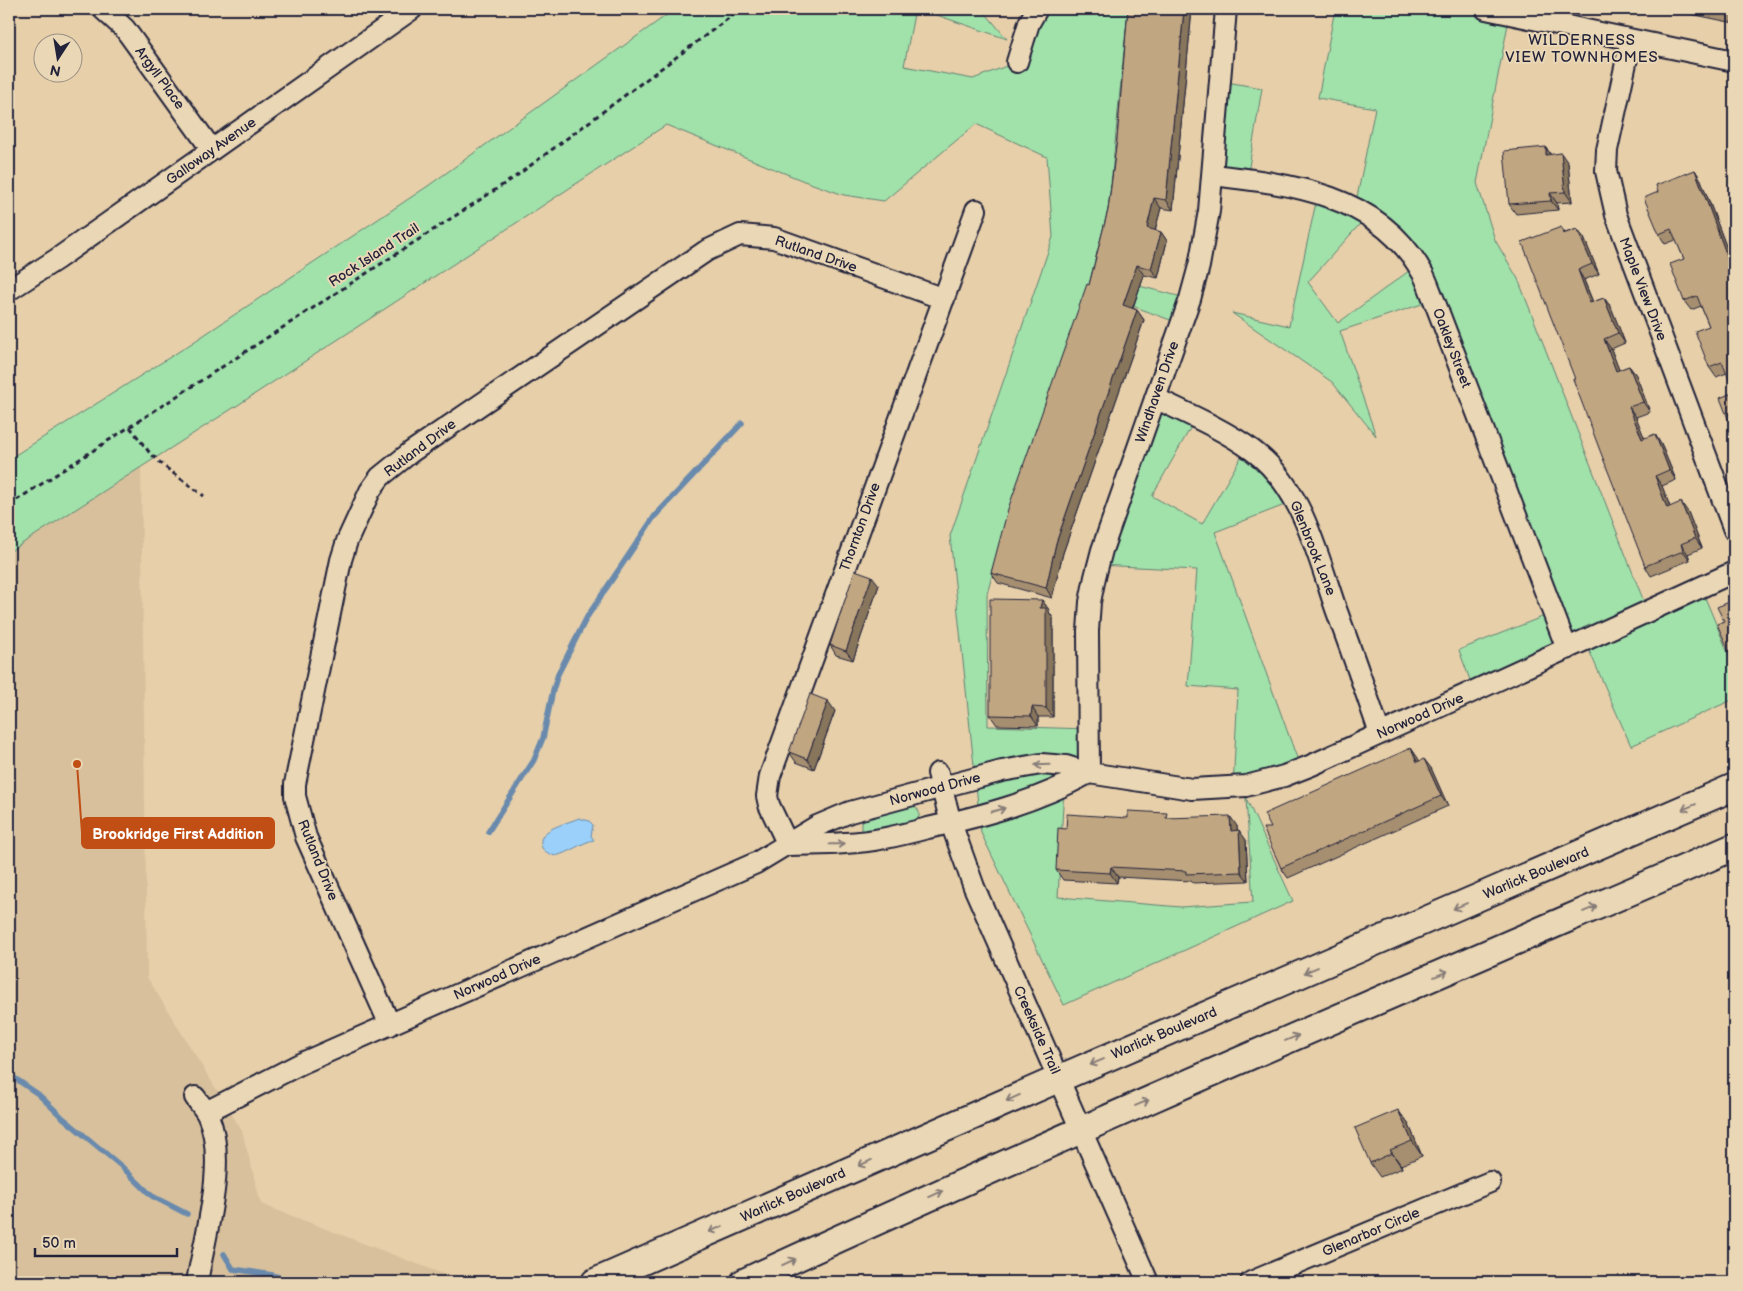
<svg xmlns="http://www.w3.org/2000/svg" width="1743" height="1291" font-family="'Balsamiq Sans',sans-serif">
<rect width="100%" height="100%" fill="#e6cfa9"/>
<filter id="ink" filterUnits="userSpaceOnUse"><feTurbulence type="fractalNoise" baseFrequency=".02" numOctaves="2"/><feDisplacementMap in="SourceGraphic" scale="10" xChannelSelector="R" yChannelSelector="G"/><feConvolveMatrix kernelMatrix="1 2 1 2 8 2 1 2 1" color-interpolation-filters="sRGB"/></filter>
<g filter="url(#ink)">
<path fill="#d7c09b" d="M141,467L147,977L242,1131L261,1204L456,1279L450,1282H9V552Z"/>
<path fill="#a1e1aa" stroke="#628272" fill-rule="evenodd" d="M675,9H915L904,66L973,79L1017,62L1037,9H1128L1108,215L1092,274L1190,299L1181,324L1087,289L1007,522L987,594L988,726L1089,729V773L1064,787L1058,897L1181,907L1253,902L1246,798L1293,901L1064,1005L981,833L950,536L1053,237L1047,157L976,124L884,201L844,195L804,181L666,125L241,403L9,552V459L186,347L428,186Z
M919,9H982L1007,39Z
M1335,9H1486L1510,14L1477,183L1495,240L1518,279L1648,612L1701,588L1734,667V699L1631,746L1585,641L1474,691L1459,650L1552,613L1434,300L1340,331L1376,436L1332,382L1232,313L1289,326L1318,193L1355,207L1375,108L1318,98ZM1368,215L1417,265L1338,323L1308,282Z
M1220,81L1262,88L1247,179L1212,175Z
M1155,398L1196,418L1152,496L1202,524L1247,447L1295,501L1215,532L1301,769L1233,788L1238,690L1188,686L1197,570L1098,565Z
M911,805C917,807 920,810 919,817L911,823L866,833L861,830V822L862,819Z"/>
<path fill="#9ad0f9" stroke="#6a8aad" d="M579,818L589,821L593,825L591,836L594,840C582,842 569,853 555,856C548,853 541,851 541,843C539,829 568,823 579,818Z"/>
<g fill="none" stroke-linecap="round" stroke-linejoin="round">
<path stroke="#6a8aad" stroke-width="5.5" d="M488,832L534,760L543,738L553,690L558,674L587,617L654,517L742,423
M9,1071L13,1077L38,1094L62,1117L121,1166L152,1196L187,1214
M224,1254L233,1269L273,1275L294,1282"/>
<g stroke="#22223b" stroke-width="24">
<path id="minor" d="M103,9L125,29L212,150
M1486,9L1734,61
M1631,40L1607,150L1606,171L1616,215L1734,530
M1017,62L1029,23L1037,9
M1212,175C1292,184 1378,194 1422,272C1427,280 1430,291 1434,300L1567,649
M9,290L57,259L412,9
M1155,398C1186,413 1225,430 1252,450C1302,486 1317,554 1336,609C1351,650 1366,692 1380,734
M938,773L951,823L974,887L1148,1282
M1089,773L1088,631L1090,602L1095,577L1102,550L1190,299L1199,266L1209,211L1226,9
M788,845L769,805L767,796L770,776L976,210
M788,845C807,844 826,845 845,843C873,842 901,835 928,828C986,815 1036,802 1089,773
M390,1025L306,837L295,796V784L341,560L347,541L370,491L380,477L411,452L706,251L740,235L774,238L944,299
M195,1097C199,1103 205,1109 208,1116C228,1160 205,1236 197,1282
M206,1112L300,1064L756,863L817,826L850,812L1002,771L1041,764L1066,766L1089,773L1192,789L1246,786L1284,776L1312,765L1734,572
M1251,1282L1490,1182"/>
</g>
<g stroke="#22223b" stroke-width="30">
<path id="major" d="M595,1282L1058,1079L1734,787
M744,1282C1071,1131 1403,990 1734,847"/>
</g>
<path stroke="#22223b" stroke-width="3" stroke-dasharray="5 4" stroke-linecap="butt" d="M130,427L149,452L165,467L204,496
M9,505L515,177L741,9"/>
<use href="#minor" stroke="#ead7b5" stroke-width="20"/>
<use href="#major" stroke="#ead7b5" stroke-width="26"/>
</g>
<path fill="#a68f70" stroke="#22223b" d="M1128,9H1192L1173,210L1161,208L1155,230L1161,232L1167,241L1158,278L1144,275L1133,308L1137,310L1144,320L1063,553L1052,598L998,583L991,573L1089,285L1108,210L1117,139Z
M1667,9H1734V23Z
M1546,147L1550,154L1568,163L1572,202L1557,203L1558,210L1516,214L1509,204Z
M1695,170L1701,180L1734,267V434V392L1727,373L1716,377L1709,367V326L1701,306L1691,310L1684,301V259L1676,240L1665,244L1659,234L1658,192Z
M1561,227L1565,233L1577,229L1584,238L1599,274L1584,280L1593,302L1604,298L1611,307L1625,343L1611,349L1619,370L1629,366L1636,375L1650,412L1636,417L1644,438L1661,444L1676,480L1662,486L1670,507L1688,512L1702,548L1688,554L1690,560L1651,576L1645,566Z
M879,585L853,660L836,655L830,645Z
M1042,600L1049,610V612L1053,618V717H1038V726L997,725L990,715Z
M835,711L814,769L796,762L789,752Z
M1411,748L1419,761L1431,768L1448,806L1288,878L1281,868L1271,828Z
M1128,818H1170L1237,826V830L1246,840L1248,881L1193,883L1191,881L1118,877L1117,883L1063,880L1056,870Z
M1398,1110L1409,1125L1422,1156L1401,1165L1402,1168L1380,1177L1370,1163Z"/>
<path fill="#87745b" stroke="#22223b" d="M1184,9H1192L1173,210L1166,200Z
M1546,147L1552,157L1546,155Z
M1561,153L1568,163L1572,202L1565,192Z
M1695,170L1701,180L1734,267V275Z
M1550,193L1557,203L1558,210L1551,201Z
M1154,198L1161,208L1153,238L1147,228Z
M1577,229L1584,238L1599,274L1592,264Z
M1161,232L1167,241L1158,278L1151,269Z
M1137,265L1144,275L1130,315L1123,305Z
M1578,270L1584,280L1597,313L1590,303Z
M1604,298L1611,307L1625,343L1618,333Z
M1137,310L1144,320L1063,553L1052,598L1046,588L1056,543Z
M1604,339L1611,349L1623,380L1616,371Z
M1629,366L1636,375L1650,412L1643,402Z
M1629,407L1636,417L1649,449L1642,439Z
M1655,434L1661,444L1676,480L1669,470Z
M1655,476L1662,486L1674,517L1667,508Z
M1681,502L1688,512L1702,548L1695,538Z
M1681,544L1688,554L1690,560L1683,551Z
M872,576L879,585L853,660L846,651Z
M1042,600L1049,610V612L1053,618V717L1046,708L1040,608Z
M828,701L835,711L814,769L807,759Z
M1032,707L1038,717V726L1031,716Z
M1411,748L1418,758L1424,772L1417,762Z
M1424,759L1431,768L1448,806L1441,796Z
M1230,816L1237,826L1238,840L1231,831Z
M1239,830L1246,840L1248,881L1241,872Z
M1111,867L1118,877L1117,883L1110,873Z
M1398,1110L1409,1125L1422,1156L1412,1141Z
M1390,1150L1401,1165L1402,1168Z"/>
<path fill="#c1a682" stroke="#22223b" d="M1128,9H1184L1166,200L1154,198L1147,228L1161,232L1151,269L1137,265L1123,305L1137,310L1056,543L1046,588L991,573L1008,509L1087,284L1089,285L1108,210L1117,139Z
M1705,9H1734V15Z
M1546,147V155L1561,153L1565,192L1550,193L1551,201L1509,204L1504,151Z
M1695,170L1734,275V434L1720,398L1734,392L1722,362L1709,367L1695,331L1709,326L1697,296L1684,301L1670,264L1684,259L1671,229L1659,234L1644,198L1658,192L1656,185Z
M1561,227L1563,234L1577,229L1592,264L1578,270L1590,303L1604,298L1618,333L1604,339L1616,371L1629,366L1643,402L1629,407L1642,439L1655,434L1669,470L1655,476L1667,508L1681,502L1695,538L1681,544L1683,551L1645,566L1599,448L1573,379H1575L1522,242Z
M855,570L872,576L846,651L830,645Z
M990,599L1042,600L1040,608H1046V708L1032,707L1031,716L990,715Z
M1734,600V662L1717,624L1724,621L1717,607Z
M810,694L828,701L807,759L789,752Z
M1411,748L1417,762L1424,759L1441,796L1281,868L1263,828H1271L1264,814Z
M1128,811L1167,813L1166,818L1230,816L1231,831L1239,830L1241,872L1186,874V871L1111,867L1110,873L1056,870L1058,828L1066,829L1067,814L1128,818Z
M1398,1110L1412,1141L1390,1150L1392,1153L1370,1163L1355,1128Z"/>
<defs><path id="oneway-shaft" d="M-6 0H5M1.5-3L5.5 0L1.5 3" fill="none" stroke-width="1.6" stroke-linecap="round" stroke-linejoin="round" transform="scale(1.25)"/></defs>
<g stroke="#867c78">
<use href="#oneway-shaft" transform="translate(1042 765) rotate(178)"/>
<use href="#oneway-shaft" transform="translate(1689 807) rotate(157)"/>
<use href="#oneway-shaft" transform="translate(998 810) rotate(-15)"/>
<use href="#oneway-shaft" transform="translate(837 844) rotate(-1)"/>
<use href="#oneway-shaft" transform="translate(1460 906) rotate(157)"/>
<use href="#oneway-shaft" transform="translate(1590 909) rotate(-23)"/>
<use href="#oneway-shaft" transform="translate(1311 970) rotate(157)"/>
<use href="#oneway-shaft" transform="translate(1441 974) rotate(-23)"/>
<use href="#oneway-shaft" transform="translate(1292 1038) rotate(-23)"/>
<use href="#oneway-shaft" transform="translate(1097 1062) rotate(157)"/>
<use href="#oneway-shaft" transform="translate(1013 1098) rotate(156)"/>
<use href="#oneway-shaft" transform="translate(1142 1103) rotate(-23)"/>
<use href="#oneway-shaft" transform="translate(865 1163) rotate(156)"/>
<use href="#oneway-shaft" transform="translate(936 1194) rotate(-24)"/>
<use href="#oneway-shaft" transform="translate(716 1229) rotate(156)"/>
<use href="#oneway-shaft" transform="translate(789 1262) rotate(-25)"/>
</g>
</g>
<g text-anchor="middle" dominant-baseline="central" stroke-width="4" stroke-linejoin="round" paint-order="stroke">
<g font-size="14" fill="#22223b" stroke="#ead7b5">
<text transform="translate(160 78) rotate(54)">Argyll Place</text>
<text transform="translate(211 151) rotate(-35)">Galloway Avenue</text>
<text transform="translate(816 254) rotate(19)">Rutland Drive</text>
<text transform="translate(374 255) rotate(-33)">Rock Island Trail</text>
<text transform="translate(1643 289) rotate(69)">Maple View Drive</text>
<text transform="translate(1452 348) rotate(69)">Oakley Street</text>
<text transform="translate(1157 392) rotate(-71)">Windhaven Drive</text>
<text transform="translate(420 448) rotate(-37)">Rutland Drive</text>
<text transform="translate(860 527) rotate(-70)">Thornton Drive</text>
<text transform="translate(1313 548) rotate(68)">Glenbrook Lane</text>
<text transform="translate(1420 716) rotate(-24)">Norwood Drive</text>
<text transform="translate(935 789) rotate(-15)">Norwood Drive</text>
<text transform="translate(318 860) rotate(68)">Rutland Drive</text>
<text transform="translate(1536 873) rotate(-23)">Warlick Boulevard</text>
<text transform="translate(497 977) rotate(-24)">Norwood Drive</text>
<text transform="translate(1037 1030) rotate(66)">Creekside Trail</text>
<text transform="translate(1164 1033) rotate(-23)">Warlick Boulevard</text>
<text transform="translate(793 1195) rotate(-24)">Warlick Boulevard</text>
<text transform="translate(1371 1232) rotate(-23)">Glenarbor Circle</text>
</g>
<g font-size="15" letter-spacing="1" fill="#22223b" stroke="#ead7b5">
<text x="1582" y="40">WILDERNESS<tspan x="1582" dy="17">VIEW TOWNHOMES</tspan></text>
</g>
</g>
<path fill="none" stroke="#c04e15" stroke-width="2" d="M77 764L82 833"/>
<circle fill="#c04e15" stroke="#ead7b5" stroke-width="2" cx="77" cy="764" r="5"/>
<rect fill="#c04e15" stroke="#c04e15" stroke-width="2" x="82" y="818" width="192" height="30" rx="5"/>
<g font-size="15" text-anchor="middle" font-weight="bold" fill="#fff">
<text x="178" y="839">Brookridge First Addition</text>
</g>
<rect width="1743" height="1291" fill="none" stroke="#ead7b5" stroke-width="30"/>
<rect x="15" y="15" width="1713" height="1261" fill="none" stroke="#22223b" stroke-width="2" filter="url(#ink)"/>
<g transform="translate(58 58) rotate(192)"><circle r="24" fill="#ead7b5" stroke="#9a8f84"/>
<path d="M0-4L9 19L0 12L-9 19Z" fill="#22223b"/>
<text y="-8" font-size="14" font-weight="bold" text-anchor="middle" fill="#22223b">N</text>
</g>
<path d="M35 1248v8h142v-8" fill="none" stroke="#22223b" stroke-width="2.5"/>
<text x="42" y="1248" font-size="15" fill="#22223b" stroke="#ead7b5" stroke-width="4" paint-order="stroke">50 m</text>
</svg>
